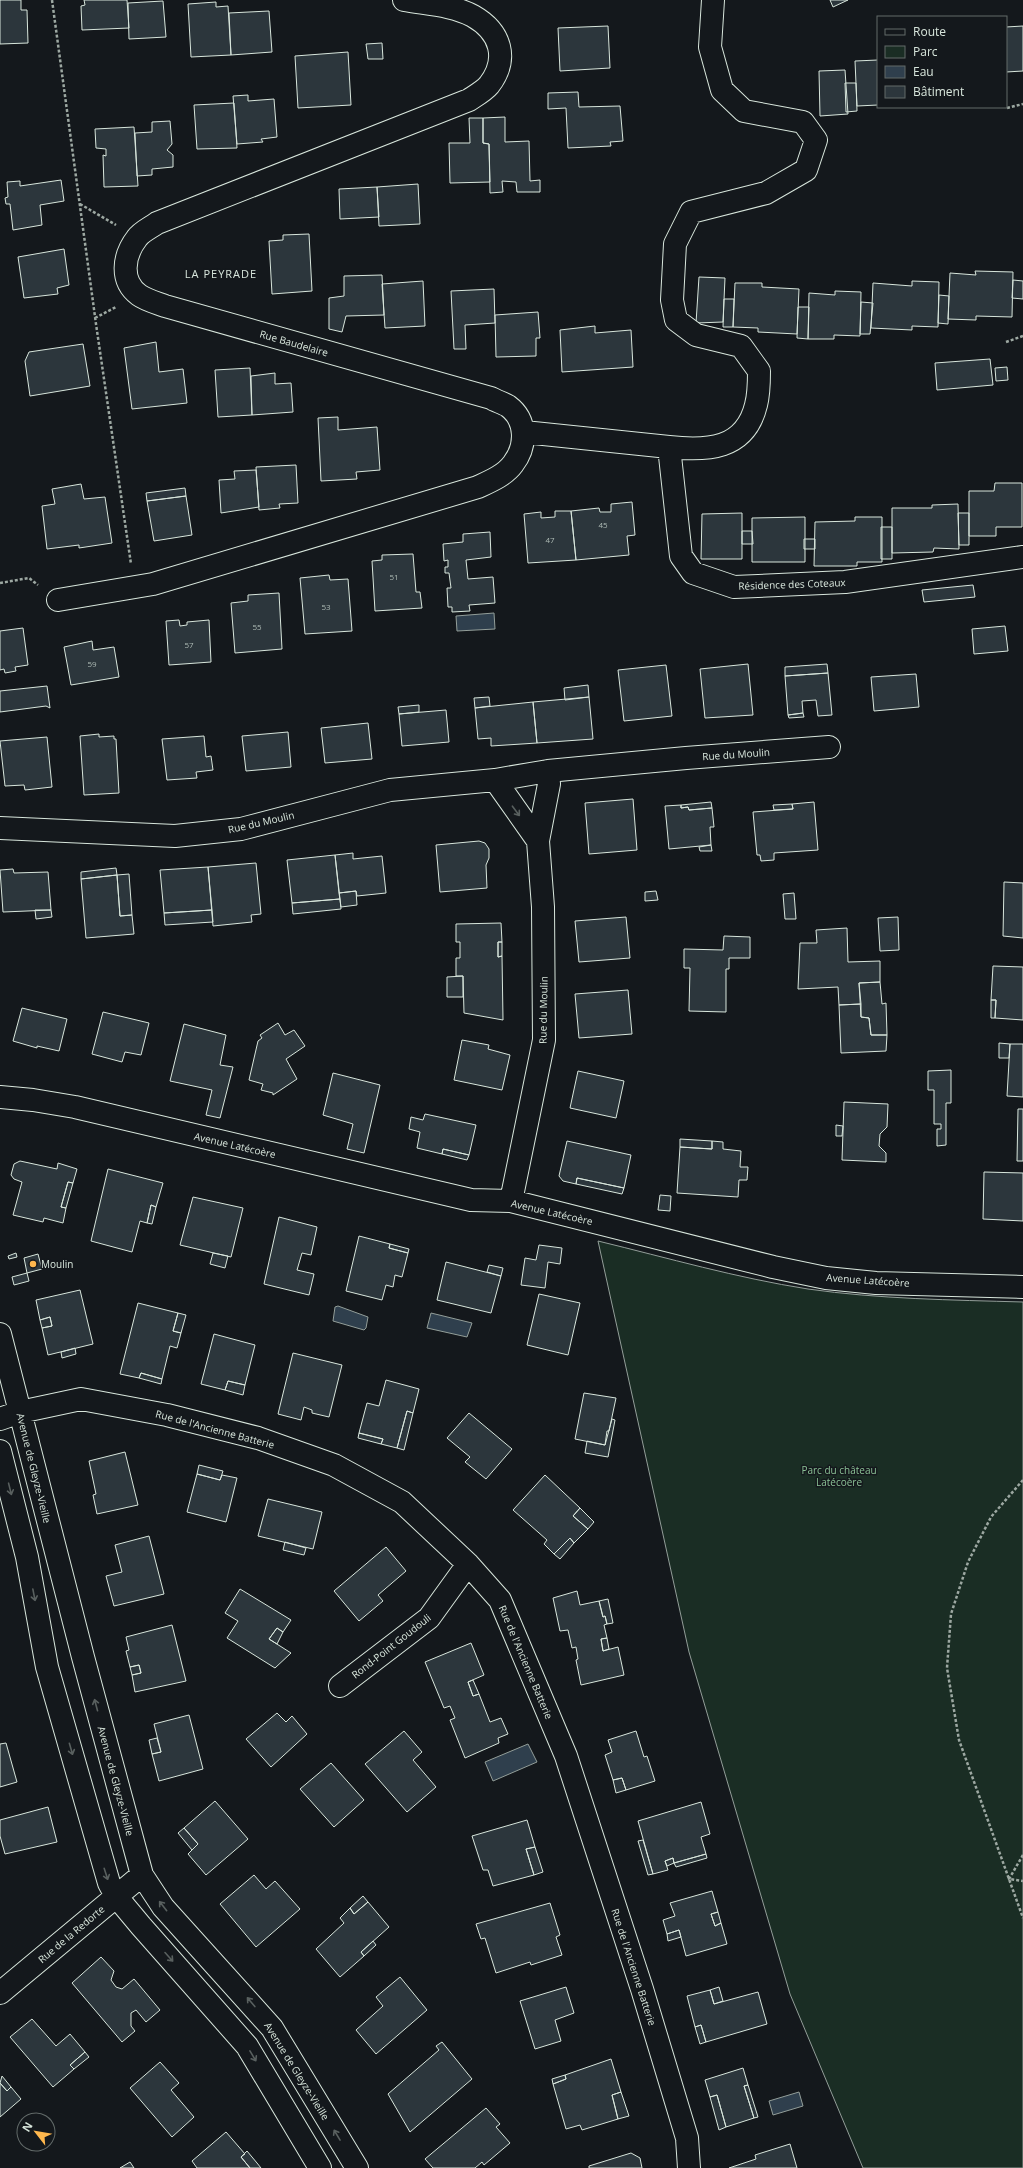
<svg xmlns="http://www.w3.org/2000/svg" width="1023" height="2168" font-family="'Open Sans',sans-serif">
<rect width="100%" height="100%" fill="#14181c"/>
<path fill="#1a2d24" stroke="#939e99" d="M598,1241C668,1258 737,1278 808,1289C878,1299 952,1300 1023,1302V2168H863L790,1994L689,1652Z"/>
<path fill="#2f3f4d" stroke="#939e99" d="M494,613L495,629L457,631L456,616Z
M338,1306L368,1317L366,1328L364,1330L333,1321L335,1307Z
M431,1313L472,1323L467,1337L427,1328Z
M528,1744L537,1762L493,1781L485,1762Z
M799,2092L803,2106L773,2115L769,2101Z"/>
<path fill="#2c363c" stroke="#d8e6dc" d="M0,0H21V10H27L28,43L0,44Z
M84,0H127L129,28L82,30L81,6L85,5Z
M830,0H848L833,7Z
M163,1L166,37L129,39L128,3Z
M216,2V7L228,6L231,55L191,57L188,4Z
M269,11L272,52L231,55L229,13Z
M608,26L610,68L560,71L558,28Z
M1023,26V71L1006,72V27Z
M382,43L383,59H368L366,44Z
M348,52L351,105L298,108L295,56Z
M878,60V105L857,106L855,61Z
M845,70L848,114L820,116L819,71Z
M845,83H856L857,111L846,112Z
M578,92L579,107L620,106L623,141L610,142L611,146L568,148L566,108L548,109V93Z
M248,95V101L274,99L277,137L261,139L263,142L237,144L233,96Z
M234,103L237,148L197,149L194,105Z
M505,117V142L529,141L530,181L540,180V192H517L516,182L502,181L503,192L490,193L489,144L483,143V118Z
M469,118H483V143L489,144L490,182L450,183L449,143H470Z
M170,121L172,144L167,150L173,155V167L152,169V175L137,176L135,133L152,132V122Z
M134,127L138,186L104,187L103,155L106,156V149L96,148L95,129Z
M61,180L64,201L40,205L42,225L13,230L10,204H6L5,198L8,197L7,182L20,181V186Z
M418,184L420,224L379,226L377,187Z
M377,187L379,217L340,219L339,189Z
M309,234L312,291L272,294L269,241L283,240V235Z
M64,249L69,285L57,288L58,294L24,298L18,257Z
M975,271L1013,272L1012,317L976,316V320L948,319L950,273L976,275Z
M382,275L384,315L346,316L342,332L329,329V298L344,296V276Z
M699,277L725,278L723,322L696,323Z
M1013,280L1023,281V299L1012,298Z
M423,281L425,326L385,328L382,284Z
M912,281L939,282L938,327L912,326V330L871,328L873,283L912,286Z
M735,283H762V287L799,289L797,334L758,332V328L733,327Z
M494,289L495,323L465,325L466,349H454L451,291Z
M835,291L861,292L860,336L834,335V339H808L809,293L835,295Z
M939,295L949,296L948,324L938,323Z
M724,299H734L733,327H723Z
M861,302L873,303L870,334H860Z
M798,307H809L808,339L797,338Z
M538,312L540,338H536V356L496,357L495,315Z
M595,326V333L631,330L633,367L562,372L560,330Z
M156,342L159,372L183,369L187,403L132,409L124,348Z
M83,344L90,386L30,396L25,361L29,352Z
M990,359L993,385L937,390L935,363Z
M1007,367L1008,380L996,381L995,368Z
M250,368L252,415L218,417L215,370Z
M275,373V384L291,383L293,412L252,415L251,376Z
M338,417V430L377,427L380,470L356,472L357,479L321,481L318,418Z
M296,465L298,503L279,504L280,508L259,510L256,467Z
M256,470L259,507L221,513L219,480L235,479L234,471Z
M995,483H1022V527H996V536H969V491H994Z
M81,484L84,499L105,497L112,543L79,548V545L47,549L42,506L55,504L52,489Z
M185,488L186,496L147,501L146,493Z
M186,496L192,535L154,541L147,501Z
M632,502L635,535L627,536L629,555L576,560L571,511L599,508L600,512H611V504Z
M958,504L959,549L934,548L933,552L892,553V508H932V505Z
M555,511H571L576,560L528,563L524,514L541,512V518L555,517Z
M742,513V559H701L702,514Z
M958,513H969V545H959Z
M805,517V562H752V518Z
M855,517H882V562H857V566H814L815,522L855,521Z
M881,527H892V559H881Z
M742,531H752L753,544H742Z
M490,532L491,557L466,560L468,579L493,577L495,603L469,605L470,611L452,612V607H448L447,588H451L449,573H445V567H448V560L444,561L443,544L463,542V534Z
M804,539H815V549H804Z
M413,554L416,592H420L422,608L375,611L372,561L382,560V555Z
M329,575L330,580L348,579L352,631L305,634L300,578Z
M973,585L975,597L924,602L922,590Z
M279,593L282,649L235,653L231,603L248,601V595Z
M179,620L180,626L187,625V622L209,620L211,662L169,665L166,621Z
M1005,626L1008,651L974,654L972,629Z
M23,628L28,665L15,667L16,671L5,673L4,669L0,670V631Z
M92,641L93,650L114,647L119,677L71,685L64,647Z
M748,664L753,715L705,718L700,669Z
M827,664L828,673L785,676V667Z
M666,665L672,716L624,721L618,670Z
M828,673L832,715L818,716L816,700L802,701L803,713L788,715L785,676Z
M916,674L919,707L874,711L871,677Z
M588,685L589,697L565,700L564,688Z
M47,686L50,708L46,706L0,712V691Z
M489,697L490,706L475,708L474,698Z
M589,697L593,739L537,743L533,702Z
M533,702L537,743L491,746V738L478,739L475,708Z
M419,705V712L399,714L398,707Z
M446,710L449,742L402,746L399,714Z
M803,713L804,717L789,718L788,715Z
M368,723L372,759L325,763L321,728Z
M288,732L291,767L246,771L242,736Z
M99,734V737L114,736V739H116L119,793L84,795L80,736Z
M204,736L206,757L211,756L213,770L196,772L197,778L167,780L162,739Z
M47,737L52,787L25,790L24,785L5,786L0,741Z
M633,799L637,850L589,854L585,803Z
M711,802L712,808L689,810L688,807L681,808V805Z
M814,802L818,850L774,853V860L761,861L760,855H757L753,812L793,809L792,804Z
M792,804L793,809L774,810L773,805Z
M681,805V808L688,807L689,810L712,808L714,827H710L711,845L669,849L665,806Z
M479,841L485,843L489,849V858L486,865L487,888L440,892L436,845Z
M711,845L712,851H700L699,847Z
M353,853V859L382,856L386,893L357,896L356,891L339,893L335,855Z
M335,855L340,899L292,903L287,860Z
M256,863L261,914L251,915L252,922L213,926L208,867Z
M208,867L212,910L164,913L160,870Z
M116,868L117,875L81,879V872Z
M13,869L14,873L48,872L51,910L3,912L0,870Z
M129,874L132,915L120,916L117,875Z
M117,875L120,916L132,915L134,934L86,938L81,879Z
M1004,882L1023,883V938L1003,936Z
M356,891L357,905L341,907L339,893Z
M656,891L658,900L645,901V892Z
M794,893L796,919H785L783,894Z
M340,899L341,909L293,914L292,903Z
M35,910H51L52,917L36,919Z
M212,910L213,922L165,925L164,913Z
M626,917L630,958L579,962L575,921Z
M898,917L899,950L880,951L878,918Z
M501,923L502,942H498V957L502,956L503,1020L464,1013L463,976H456V958H460V942H456V924Z
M847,928L848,962L880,961V982L859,983L861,1004L839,1005L838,987L798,989L800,943H817L816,930Z
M724,936L750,937V958H729V969H726V1012L689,1011L690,968H684V949L723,950Z
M498,942H502V956L498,957Z
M993,966L1023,967V1020L995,1018L996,1000H991Z
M463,976V997H447V977Z
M880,982L882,1004L886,1003L887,1035H871L869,1018L861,1017L859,983Z
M628,990L632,1034L579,1038L575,994Z
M991,1000H996L995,1018H991Z
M861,1004V1017L869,1018L871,1035H887L886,1051L841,1053L839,1005Z
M22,1008L67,1019L59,1051L37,1046V1048L13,1041Z
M103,1012L149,1023L141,1055L125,1052L122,1062L92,1054Z
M278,1023L285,1035L294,1030L305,1046L286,1059L297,1079L273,1095V1093L261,1090L263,1084L249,1080L258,1041L262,1038L260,1035Z
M184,1024L226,1035L220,1065L233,1067L220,1118L206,1115L212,1090L170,1081Z
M462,1040L489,1045L488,1049L510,1055L502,1090L454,1080Z
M999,1043L1010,1044L1009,1058H999Z
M1010,1044H1023V1097L1007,1096Z
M951,1070V1103H946V1145L937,1146V1129H941V1124H934V1090H928V1071Z
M578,1071L624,1081L616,1118L570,1108Z
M333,1073L380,1085L364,1153L347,1149L353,1124L323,1115Z
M844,1102L888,1104L887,1127L880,1134L879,1146L886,1153V1162L842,1160Z
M1018,1109H1023V1161H1017Z
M425,1114L476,1125L469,1155L443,1149L442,1154L417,1148L420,1132L409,1129L411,1117L423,1120Z
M836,1125L843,1126L842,1136H836Z
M680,1139L712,1141V1149L680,1147Z
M567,1141L631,1155L624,1188L577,1178L576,1184L563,1181L559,1176Z
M712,1141L723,1142V1149L741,1151L740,1167H748L747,1180H739L738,1197L677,1193L680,1147L712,1149Z
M443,1149L469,1155L467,1160L442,1154Z
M20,1161L57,1169L58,1163L77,1169L73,1183L68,1182L61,1207L66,1208L63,1223L44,1218L43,1222L13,1215L22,1182L14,1179L11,1175L14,1164Z
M108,1169L163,1183L156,1207L151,1205L147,1223L140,1221L132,1252L91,1241Z
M984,1172L1023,1173V1221L983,1219Z
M577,1178L624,1188L622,1194L576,1184Z
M68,1182L73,1183L66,1208L61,1207Z
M660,1195L671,1196L670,1211L658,1210Z
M193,1197L243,1208L231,1257L180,1245Z
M151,1205L156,1207L152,1224L147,1223Z
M279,1217L317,1227L311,1255L302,1253L297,1270L314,1274L309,1295L264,1284Z
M359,1236L390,1244L389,1248L408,1253L402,1277L395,1275L393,1287L386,1285L382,1300L346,1291Z
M390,1244L409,1249L408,1253L389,1248Z
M539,1245L562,1248L560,1264L548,1262L545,1288L521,1285L525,1258L536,1260Z
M16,1253L17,1257L9,1259L8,1256Z
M213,1253L228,1256L225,1268L210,1264Z
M38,1254L42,1269L27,1273L24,1258Z
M446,1262L501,1276L491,1313L437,1300Z
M489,1265L503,1268L501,1276L487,1272Z
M27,1273L29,1281L14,1285L12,1277Z
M80,1290L93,1344L48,1355L42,1328L52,1326L50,1317L40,1320L36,1300Z
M539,1294L580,1303L568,1355L527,1345Z
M138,1303L178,1313L173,1331L181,1333L177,1348L170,1346L162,1379L141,1373L139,1378L120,1374Z
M178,1313L186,1315L181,1333L173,1331Z
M50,1317L52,1326L42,1328L40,1320Z
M214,1334L255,1345L245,1385L228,1381L225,1390L201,1384Z
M75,1348L76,1354L62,1358L61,1352Z
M293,1353L342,1365L329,1417L312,1413V1410L304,1407L301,1420L278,1414Z
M141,1373L162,1379L161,1384L139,1378Z
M386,1380L419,1389L413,1413L407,1411L397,1448L381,1444L383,1439L359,1433L367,1403L379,1406Z
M228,1381L245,1385L243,1395L225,1390Z
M584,1393L616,1398L609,1431H607L605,1445L575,1439Z
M407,1411L413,1413L404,1450L397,1448Z
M469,1413L512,1449L486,1479L465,1462L470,1457L447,1438Z
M612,1419L615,1420L608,1457L585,1453L587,1441L605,1445Z
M359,1433L383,1439L381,1444L358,1438Z
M125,1452L138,1505L97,1514L93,1495L96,1494L89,1461Z
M199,1465L223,1471L220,1480L197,1474Z
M197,1474L220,1480L222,1475L237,1478L226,1522L187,1512Z
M545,1475L580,1508L573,1516L588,1529L574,1543L570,1538L554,1554L544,1544L547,1540L513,1510Z
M268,1499L322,1512L313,1549L258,1536Z
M580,1508L594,1522L588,1529L573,1516Z
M149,1536L164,1594L114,1606L106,1576L122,1572L115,1545Z
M570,1538L574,1543L560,1559L554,1554Z
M285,1542L306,1548L304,1555L283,1550Z
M386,1547L406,1571L378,1595L383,1601L359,1621L334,1591Z
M240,1589L291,1620L283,1632L277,1628L269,1639L291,1653L275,1668L227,1638L238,1621L225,1613Z
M577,1591L580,1605L599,1601L603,1617L605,1616L607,1624L604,1625L607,1638L601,1639L603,1651L618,1647L624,1675L581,1685L576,1660L578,1659L576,1647L572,1648L568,1630L560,1631L553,1598Z
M608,1599L613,1623L607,1624L605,1616L603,1617L599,1601Z
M172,1625L186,1681L135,1692L132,1675L141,1673L139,1665L130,1667L126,1651L129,1650L126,1637Z
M277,1628L283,1632L277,1644L269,1639Z
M607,1638L609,1649L603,1651L601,1639Z
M471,1643L484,1675L468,1682L473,1696L479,1694L490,1722L501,1718L508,1734L498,1738L499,1743L465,1758L450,1720L455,1718L450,1706L444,1708L425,1662Z
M139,1665L141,1673L132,1675L130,1667Z
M473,1680L479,1694L473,1696L468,1682Z
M277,1713L286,1722L292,1716L307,1734L271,1767L246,1739Z
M189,1715L203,1769L159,1781L152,1754L161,1752L154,1724Z
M404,1731L422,1752L413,1760L436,1787L407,1812L365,1764Z
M636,1731L644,1757L647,1756L655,1781L626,1790L622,1778L613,1780L605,1755L612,1752L608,1740Z
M157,1738L161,1752L152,1754L149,1740Z
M6,1743L17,1782L0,1787V1744Z
M331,1763L364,1800L334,1827L300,1789Z
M622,1778L626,1790L616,1793L613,1780Z
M215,1801L248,1839L206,1875L188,1854L198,1844L184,1828Z
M701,1802L710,1834L701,1837L706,1854L674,1863L673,1858L665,1861L668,1870L653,1874L638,1821Z
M48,1807L57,1842L5,1854L0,1836V1820Z
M527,1820L535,1847L526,1849L534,1875L493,1886L488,1870H483L472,1836Z
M184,1828L198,1844L192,1850L178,1833Z
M643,1840L653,1874L648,1875L638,1841Z
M535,1847L543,1872L534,1875L526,1849Z
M706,1854L707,1858L676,1867L674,1863Z
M673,1858L674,1863L667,1866L665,1861Z
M254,1875L266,1889L275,1881L300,1909L256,1947L220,1904Z
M712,1891L718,1912L711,1914L715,1926L721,1923L727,1944L686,1956L679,1930L667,1934L663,1920L675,1916L670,1903Z
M363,1896L368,1902L354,1914L350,1908Z
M368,1902L389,1927L361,1952L364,1956L340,1977L316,1949L344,1923L340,1918L350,1908L354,1914Z
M550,1903L560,1935L556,1937L562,1955L531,1965L530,1962L496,1973L485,1938L481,1939L476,1924Z
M718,1912L721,1923L715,1926L711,1914Z
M679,1930L681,1937L668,1941L667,1934Z
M373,1941L376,1945L364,1956L361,1952Z
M101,1957L114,1971L111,1980L116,1987L122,1989L134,1979L160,2010L146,2022L136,2010L131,2013V2026L135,2031L122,2042L72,1983Z
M400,1977L427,2010L376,2054L356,2030L383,2006L376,1997Z
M566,1987L574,2013L555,2020L561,2041L535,2049L520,2001Z
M719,1987L723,2001L714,2004L710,1990Z
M710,1990L714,2004L758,1992L767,2024L706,2042L701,2025L695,2027L687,1996Z
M32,2019L56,2046L70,2034L85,2052L70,2065L74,2069L53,2087L10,2037Z
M701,2025L706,2042L700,2044L695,2027Z
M442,2042L472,2079L410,2132L388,2094L439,2050L436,2046Z
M85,2052L89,2057L74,2069L70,2065Z
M611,2059L621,2092L612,2095L618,2119L582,2130L580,2125L566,2129L553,2084L566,2079L565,2075Z
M160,2062L179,2083L171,2090L194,2117L172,2137L130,2088Z
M743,2068L748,2085L744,2086L754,2118L726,2127L717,2095L710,2097L705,2080Z
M565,2075L566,2079L553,2084L552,2079Z
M2,2076L11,2087L7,2091L0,2083Z
M0,2083L7,2091L11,2087L21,2099L0,2117Z
M748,2085L758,2117L754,2118L744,2086Z
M621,2092L629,2116L618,2119L612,2095Z
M717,2095L726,2127L719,2130L710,2097Z
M486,2108L500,2124L496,2127L510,2143L484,2165L482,2162L475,2168H433L425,2159Z
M226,2132L245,2154L241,2157L250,2168H197L192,2161Z
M790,2144L797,2168H729L756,2159L755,2155Z
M247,2151L257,2163L261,2168H250L241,2157Z
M631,2153L640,2158L642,2168H589V2166Z
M130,2162L134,2168H120Z"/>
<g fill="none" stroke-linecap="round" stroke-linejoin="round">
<g stroke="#d8e6dc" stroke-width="24">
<path id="minor" d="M713,0L710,47L722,90L744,111L803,122L816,140L806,170L766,193L691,212L675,244L672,300L676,320L696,335L741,346L759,371C759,382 759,394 756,405C745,450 707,451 669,447L681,556L693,573L734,587L845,582L1023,557
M524,432L669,447
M58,600L153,584L478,487C491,481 505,475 513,464C527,446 527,420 508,406C503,403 496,401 491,398L165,306C157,303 146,300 139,295C120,281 123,256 137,238C141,232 150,228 157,223L469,100C475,96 484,91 489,85C509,59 501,32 473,16C453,5 426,4 404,0
M495,780L538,841
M0,828L175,836L241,829L390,790L495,780L548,771L686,758L829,747
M0,1097L33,1100L75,1107L471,1200L511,1201L773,1267L826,1278L876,1283L1023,1287
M511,1201L544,1040L543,907L538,841L549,784L548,771
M0,1334L83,1657L142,1875L163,1907L272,2028L357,2168
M0,1419L20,1412L81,1399L167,1415L258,1438L334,1465L402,1502L468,1564L500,1600L566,1756L642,1989L687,2138L689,2168
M0,1451L27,1557L47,1667L109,1883L116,1896L141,1926L247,2046L320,2168
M340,1686L429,1618L468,1564
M0,1993L142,1875"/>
</g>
<path stroke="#9da8a2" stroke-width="2.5" stroke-dasharray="3 2" stroke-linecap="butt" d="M52,0L96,324L131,564
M1007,108L1023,104
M80,204L116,225
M95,318L116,307
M1006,342L1023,336
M0,583L29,578L38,585
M1023,1480L991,1517L968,1562L951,1614L947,1668L959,1740L1023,1918
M1023,1855L1009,1879L1023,1881"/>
<use href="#minor" stroke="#14181c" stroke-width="22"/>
</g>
<defs><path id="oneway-shaft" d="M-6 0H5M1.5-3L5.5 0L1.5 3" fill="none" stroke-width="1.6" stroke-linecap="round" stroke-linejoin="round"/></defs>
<g stroke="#59605f">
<use href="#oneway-shaft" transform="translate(516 811) rotate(53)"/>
<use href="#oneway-shaft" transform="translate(10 1489) rotate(76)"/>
<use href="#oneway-shaft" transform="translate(34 1595) rotate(79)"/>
<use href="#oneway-shaft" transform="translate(96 1705) rotate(-105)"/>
<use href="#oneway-shaft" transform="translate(71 1749) rotate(74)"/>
<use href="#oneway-shaft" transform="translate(106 1874) rotate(72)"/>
<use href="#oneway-shaft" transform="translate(163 1906) rotate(-128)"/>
<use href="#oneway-shaft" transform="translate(169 1957) rotate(48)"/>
<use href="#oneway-shaft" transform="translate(251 2002) rotate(-130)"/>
<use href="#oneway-shaft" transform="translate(253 2056) rotate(59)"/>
<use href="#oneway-shaft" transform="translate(337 2135) rotate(-121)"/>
</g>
<circle fill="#ffb74d" stroke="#14181c" stroke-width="1.5" cx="33" cy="1264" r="4"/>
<g text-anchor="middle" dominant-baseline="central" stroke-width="3" stroke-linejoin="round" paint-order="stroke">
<g font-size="8" fill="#adbab4">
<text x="603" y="524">45</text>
<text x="550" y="539">47</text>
<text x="394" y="576">51</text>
<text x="326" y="606">53</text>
<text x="257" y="626">55</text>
<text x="189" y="644">57</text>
<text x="92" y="663">59</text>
</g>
<g font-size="10" fill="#d8e6dc" stroke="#14181c">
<text transform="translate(294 343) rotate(16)">Rue Baudelaire</text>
<text transform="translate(792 584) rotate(-2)">Résidence des Coteaux</text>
<text transform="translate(736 754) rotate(-4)">Rue du Moulin</text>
<text transform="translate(261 822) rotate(-13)">Rue du Moulin</text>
<text transform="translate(543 1010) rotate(-89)">Rue du Moulin</text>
<text transform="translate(235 1145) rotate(13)">Avenue Latécoère</text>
<text transform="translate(552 1212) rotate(13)">Avenue Latécoère</text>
<text transform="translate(868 1280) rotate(4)">Avenue Latécoère</text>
<text transform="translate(215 1429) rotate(15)">Rue de l'Ancienne Batterie</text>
<text transform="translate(34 1468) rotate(76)">Avenue de Gleyze-Vieille</text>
<text transform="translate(391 1646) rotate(-38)">Rond-Point Goudouli</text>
<text transform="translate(526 1662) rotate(67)">Rue de l'Ancienne Batterie</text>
<text transform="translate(116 1781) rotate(75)">Avenue de Gleyze-Vieille</text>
<text transform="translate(71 1934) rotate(-40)">Rue de la Redorte</text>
<text transform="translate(634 1967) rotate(72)">Rue de l'Ancienne Batterie</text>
<text transform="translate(297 2071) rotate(58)">Avenue de Gleyze-Vieille</text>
</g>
<g font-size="10" fill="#d8e6dc" stroke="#14181c" text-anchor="start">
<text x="41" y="1264">Moulin</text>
</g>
<g font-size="10" fill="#8ac095" stroke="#14181c">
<text x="839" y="1470">Parc du château<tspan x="839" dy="12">Latécoère</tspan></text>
</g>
<g font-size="11" letter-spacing="1" fill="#d8e6dc" stroke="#14181c">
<text x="221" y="273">LA PEYRADE</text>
</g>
</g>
<rect x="877" y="16" width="130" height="92" fill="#14181c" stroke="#626a69"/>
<rect x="885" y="29" width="20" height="6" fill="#14181c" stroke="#626a69"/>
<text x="913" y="36" font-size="12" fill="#d8e6dc">Route</text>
<rect x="885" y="46" width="20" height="12" fill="#1a2d24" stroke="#626a69"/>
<text x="913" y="56" font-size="12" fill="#d8e6dc">Parc</text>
<rect x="885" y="66" width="20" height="12" fill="#2f3f4d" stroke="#626a69"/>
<text x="913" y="76" font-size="12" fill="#d8e6dc">Eau</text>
<rect x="885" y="86" width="20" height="12" fill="#2c363c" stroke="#626a69"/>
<text x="913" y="96" font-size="12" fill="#d8e6dc">Bâtiment</text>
<g transform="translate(36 2132) rotate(301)"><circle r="19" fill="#14181c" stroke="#626a69"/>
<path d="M0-3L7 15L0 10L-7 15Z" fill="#ffb74d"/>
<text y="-6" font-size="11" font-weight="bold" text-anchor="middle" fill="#d8e6dc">N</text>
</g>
</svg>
